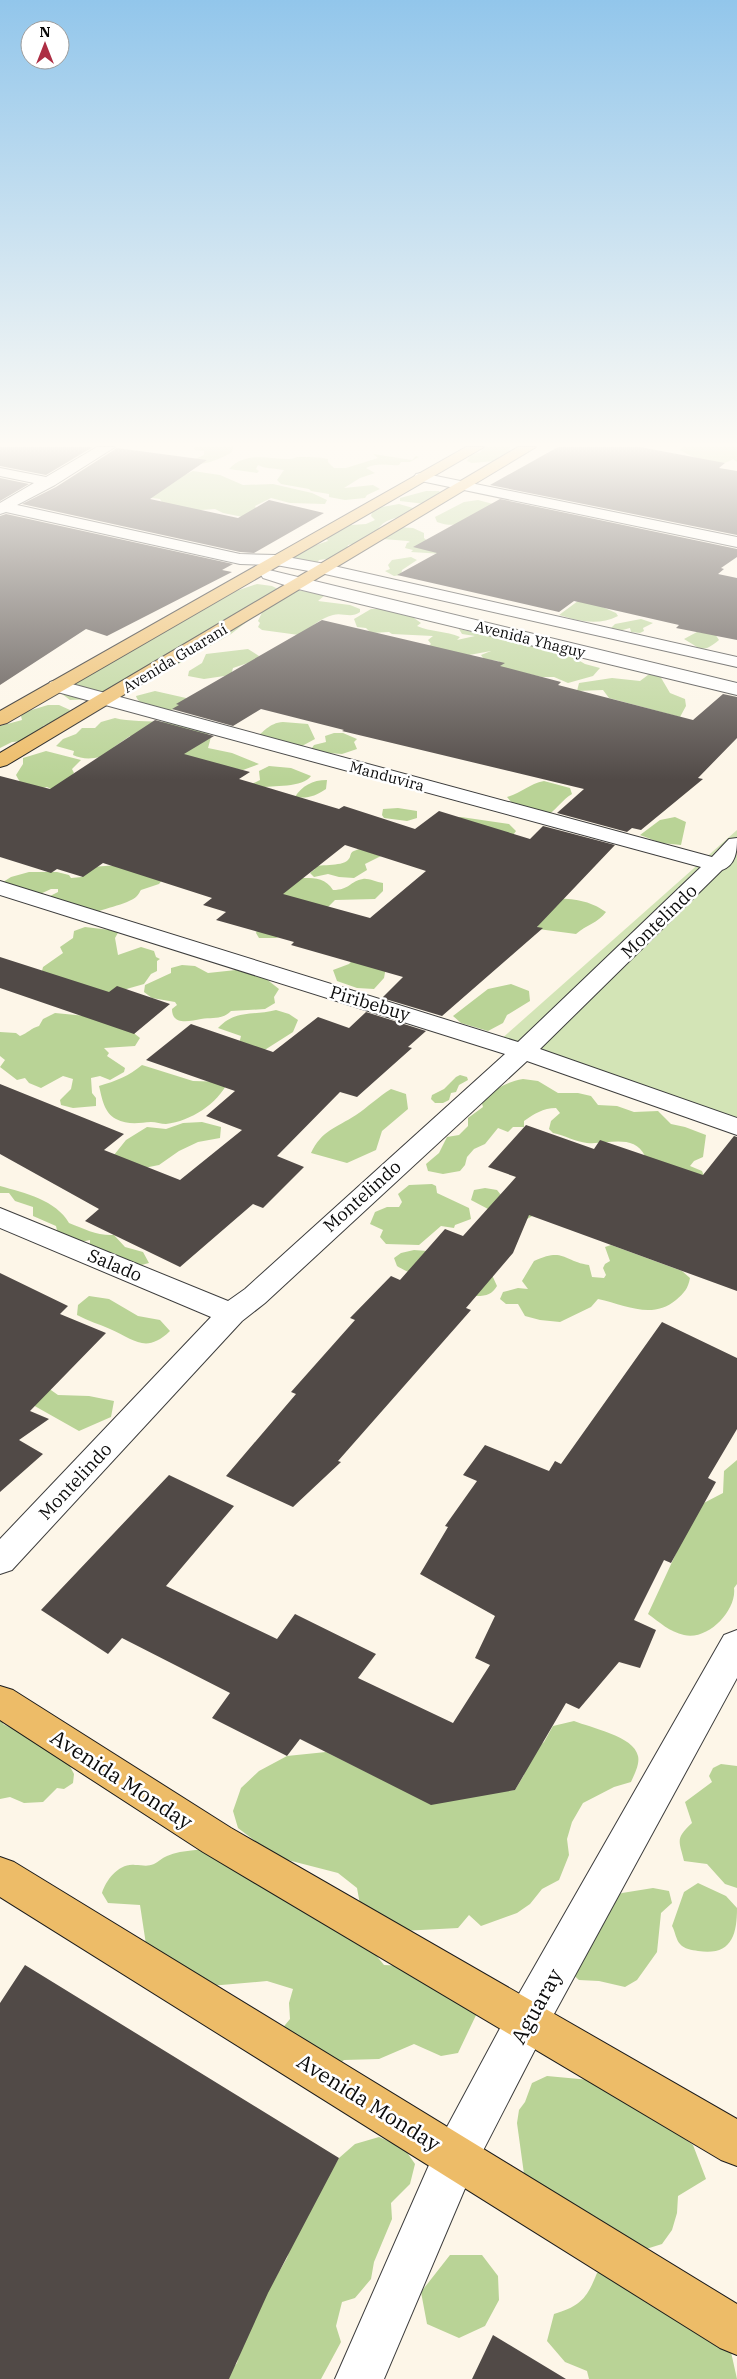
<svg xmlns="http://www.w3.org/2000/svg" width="737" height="2379" font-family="'IBM Plex Serif',serif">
<rect width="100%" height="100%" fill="#fdf6e8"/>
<path fill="#d3e4b6" d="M737,830V1131L490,1049Z"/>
<path fill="#b9d396" d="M194,447H233L232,452C216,462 200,466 182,465L204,455V451L195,450Z
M479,447H510L509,452L500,456L495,461L472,463L467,461L471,455L481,452L482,449Z
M682,447H737V462L733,459C718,470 694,458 680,450Z
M373,454L412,460L416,456L419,457L410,462H401L399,465C387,466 378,462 366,468L375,473L360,478L344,488L373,485L380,489L367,495L365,498L345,500L329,497V494L311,491L309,489L281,484L277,480L284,470C274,468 265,469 258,465L256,469L259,471L257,473L229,469C246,451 268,459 289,459C292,459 294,458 297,457C306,457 319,457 328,459V462L334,468H346L378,458Z
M193,471L220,475L243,485L273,484L312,493L327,500L325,504L290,503L271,498L255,506L257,510L248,518L223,513L215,509L187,511L163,504L160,499L138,496Z
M426,491H439L443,496L425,504L400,501V498Z
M478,500L493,504C475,517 461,531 437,522L435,517L464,502Z
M399,504L413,508C405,518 398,516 387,521C381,524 380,527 376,531L378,534L364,542L348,545L346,552L335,558L319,560L317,563L278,558L328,541L325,537L338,526L366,524L375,520L371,516L372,512L382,507Z
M397,527L413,528L424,533V538L443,554L411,552L413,550L405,548L407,543L410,542L408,541L383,539Z
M411,557L417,560L402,570L401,575L394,576L385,571L390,569L388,565L392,560Z
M257,584L272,586L280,590L253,617L231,634L119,698L70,700L62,694L59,684L61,676L230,593Z
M297,590L325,595L318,601L350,605L360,609V612C351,619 342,612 333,615C320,618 311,628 299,635L262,630L258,627L260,623L258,621L265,606Z
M582,598L616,613L618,616C598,626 579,621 559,615Z
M371,609H383L417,615L414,618L421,623L417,626C431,632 446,631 460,637L457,640L475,636L462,634L459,629L575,655L573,657L585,664L600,668L593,676L568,683L554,677H542L498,667L502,664L498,661L484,659L481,655L491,651L469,655L428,647L431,644L428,640L433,636L392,634L389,632L371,633L366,628L357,627L354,619Z
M641,619L653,623L643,628L644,631L640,633L631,632L630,628L619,631L611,628L615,624Z
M697,632L715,634L719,640C701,655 700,648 684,639Z
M248,649L259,656L257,660L233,668L231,675L204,679L188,676L189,671L202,663L206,654Z
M653,674L660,676L670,693L685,699L686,706L680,717L609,698L603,690L577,691L579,683L612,678L640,681L648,675Z
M155,691L186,698L188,703C182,705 175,709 168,711C160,713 138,705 136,696Z
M48,705H59L70,710L66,716L43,726V730L24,741L12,742L0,748V726L22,720L21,716L25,712Z
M115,718C142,725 194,716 211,737L208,748L232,753L259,764L243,770L208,764L187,775V778L199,782V786L164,791L156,786L143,793L130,792L138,799L137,802C115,808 104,831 77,823L91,819L96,814L86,812L87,809L77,808L71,801H46L44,797L51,789L47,787C32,790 23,790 16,775L23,764V758L46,751L81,760L72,769L74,773L65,781L64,786C74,789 87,794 97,793C107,791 115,786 125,790V786L135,779L130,776L134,769C144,762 159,767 162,752L169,748L143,746L130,736L114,747L112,754C99,758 85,761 73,755L74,751L56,746L63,739L76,734L82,728H95L101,722Z
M283,722L308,724L315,739L302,746L291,745L283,749L271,751L253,739C264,733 268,723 283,722Z
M334,733H343L357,739L354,742L357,749L342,754L315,752L312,748L314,745L326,742L325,736Z
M269,766L291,768L311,776C303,788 273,785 258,788L252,784L260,780L259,771Z
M327,780L326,789C315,796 308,799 295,797C302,786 312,780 327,780Z
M544,781L570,788L572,794C562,800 558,808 549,814L513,804L507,797C521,793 529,784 544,781Z
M398,808L417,811V818L407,821L384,818L382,815L383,809Z
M461,817L509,824L516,831L511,838L454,818Z
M675,817L686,822L681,845L661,843L640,835L660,820Z
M360,849L381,856L365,864L367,870L354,878L339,877L328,874L314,877L310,873L315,869L309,867C319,864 341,867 348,860C353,855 347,852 360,849Z
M119,865L162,880L159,884L141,890C140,891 139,894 137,896C128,905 99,909 87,916L48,897L58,892V889H51L38,895H0V884L11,877L29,872H57L69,875L71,878L82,877L91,867Z
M299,878C313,878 325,877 333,890C350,890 350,881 363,879C368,878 376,882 383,883V891L375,899L335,900L323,912L285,934L276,938H259L256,933L264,911Z
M554,898C574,899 589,900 606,912C598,923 586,925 576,934L538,929L537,922Z
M85,927L119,931L115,938L118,955L141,947L154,951L156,957L160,959L157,961V971L151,974L144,984L109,994L41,975L43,967L63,953L60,947L73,938L74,931Z
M359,953L386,967L384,978L374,989L357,988L337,981L333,970L349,964Z
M182,965L195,966L208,973L236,970L265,978L279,989L274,997L275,1003L265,1009L231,1011C222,1020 213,1017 201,1019C190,1021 172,1026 172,1009L177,1005L175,1002L152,998L144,992L145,985L171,973V968Z
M511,984L529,991L530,1001L507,1015L503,1023L488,1031L461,1023L453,1016L488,989Z
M276,1010L289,1014L298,1020L293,1032L249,1060L239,1044L241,1036L218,1028C236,1009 253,1016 276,1010Z
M55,1013L96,1017L134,1029L135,1034L140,1038L135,1046L104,1048L109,1053L107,1056L125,1068L124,1072L110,1080L100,1076L91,1078L92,1093L96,1098V1106L73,1108L61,1105L60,1100L71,1089L73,1079L63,1076L41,1088L29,1083L25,1078L17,1080L0,1067L5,1060L0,1056V1032L16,1033L20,1036C28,1033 31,1028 39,1026L43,1019Z
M142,1065L193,1081L228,1082C217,1104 191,1121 166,1124C161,1124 156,1122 151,1122C139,1123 127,1125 116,1119C104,1113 102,1098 99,1086C116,1081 129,1076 142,1065Z
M460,1075L467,1077L468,1080L459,1085L456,1092L451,1093L449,1100L443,1103H435L431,1099L432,1095L444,1089L456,1077Z
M523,1079L538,1081L558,1093H578L591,1096L598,1105L617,1106L634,1112L658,1111L671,1124L685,1127L706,1135L703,1157L694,1161L690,1166L702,1171L705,1179L645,1156C634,1133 606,1145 587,1143C576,1142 564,1135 553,1133L549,1129L551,1121L560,1113L556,1108C543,1108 534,1114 524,1121V1127H513L508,1132L498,1128L485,1144L474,1149L467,1157L465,1165L460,1171L443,1174L428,1171L426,1164L439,1153L447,1137L459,1135L468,1126V1118L483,1107L481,1100C495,1089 506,1082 523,1079Z
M391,1089L406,1094L408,1109L382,1131L376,1150L347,1163L311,1153C322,1130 336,1128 356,1115C368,1107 378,1097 391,1089Z
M202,1122L221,1127L220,1138L198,1142L179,1151L159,1165L144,1168L114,1155L126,1140L147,1127L166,1129L183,1123Z
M432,1184L436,1186L437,1193L469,1208L471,1219L455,1225L454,1228L441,1226L419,1245L386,1244L380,1237L383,1230L370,1224L375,1212L387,1207H399L402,1202L398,1194L409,1185Z
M0,1186C25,1193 56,1200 69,1223C85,1229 97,1236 114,1235L125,1247L143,1252L149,1263L134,1267L114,1253H103L90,1249V1240L71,1244L59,1239L56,1226L33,1216V1207L15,1201L9,1193H0Z
M485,1188L497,1190L501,1195L534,1215L527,1219L488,1209L471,1200L474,1190Z
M611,1245L682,1271L690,1278C688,1289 684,1293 676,1300C652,1320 626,1305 598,1299L591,1307L560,1322L540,1320L525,1316L518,1304H506L500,1299L503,1292L518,1288L528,1289L522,1281L534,1261C564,1247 563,1261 589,1265L592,1277L604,1278L606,1275L603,1268L605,1264L610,1261L605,1247Z
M414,1250L427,1251L492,1275L497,1286C492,1294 487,1296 477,1296C466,1297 407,1273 397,1266L394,1258L401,1253Z
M89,1296L109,1299L138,1316L160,1320L170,1331C146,1354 135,1340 110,1329C99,1324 88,1321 77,1315L78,1305Z
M38,1381L58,1395L89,1396L114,1401L111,1417L79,1431L24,1400Z
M737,1460V1584L734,1588C737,1610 708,1641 684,1635C670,1632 659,1622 648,1614L698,1506L723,1493L724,1471Z
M0,1708L3,1724L43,1744L56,1757H65L74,1774L73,1783L64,1789L57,1788L43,1802L24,1803L10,1797L0,1799Z
M574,1721C591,1728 634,1736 638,1756C640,1764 634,1775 631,1782L614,1787L583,1803L572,1822L567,1839L569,1855L559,1880L542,1889L530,1904L517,1913L481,1926L469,1915L458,1928L402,1931L361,1910L357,1888L338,1873L276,1857L238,1828L233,1811L241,1788L259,1771L287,1756L326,1752L423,1800L515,1790L524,1775L525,1757L544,1742L553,1726Z
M721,1764L737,1766V1888L725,1884L707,1864L684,1861C679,1840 675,1839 692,1823L685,1802L712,1782L709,1776L713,1768Z
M248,1849L371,1949L384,1965L464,1969L478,2011L458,2053L441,2056L414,2044L379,2059L344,2060L325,2075L267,2047L290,2019L289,2003L293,1989L267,1981L175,1989L147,1951L140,1905L108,1903L102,1893C106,1880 119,1863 135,1865C142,1865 147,1867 154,1864C158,1862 162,1858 167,1856C187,1847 225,1850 248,1849Z
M698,1883L726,1896L737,1908C737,1936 731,1956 698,1951C692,1950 684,1949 680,1944C676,1940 675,1931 672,1926L684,1892Z
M653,1888L669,1891L672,1903L661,1913L657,1952L637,1980L625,1987L599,1981L579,1980L569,1971L609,1898L622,1893Z
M547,2076L590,2080L664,2124L693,2145L706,2179L678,2196L677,2213L672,2230L662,2244L627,2255L513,2192L524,2174L517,2123L519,2110L525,2102L532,2083Z
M379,2137L404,2148L415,2164L410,2184L391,2203L392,2219L374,2262L371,2279L355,2298L342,2302L336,2326L341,2342L321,2379H224L237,2363L245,2331L287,2258L299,2222L339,2158L355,2144Z
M450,2255H482L498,2276L499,2300L485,2326L459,2338L427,2324L421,2292Z
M618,2268L731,2352L737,2379H589L587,2371L565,2362L547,2341L554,2314C581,2306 587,2298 597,2273Z"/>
<path fill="#514a47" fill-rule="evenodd" d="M0,447H93L46,475L0,466Z
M558,447H640L725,463L719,468L737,471V535L490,485Z
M117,448L207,460L150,499L238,518L269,500L324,513L254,553L240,552L22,504L56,487Z
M0,478L29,484L0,501Z
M500,499L737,549V557L721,568L724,569L718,574L737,578V640L676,628L679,625L574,601L559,612L397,575L437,553L413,547Z
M6,514L233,564L222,570L232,572L107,636L86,629L0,685V516Z
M322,620L505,663L500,666L561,682L558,685L693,720L723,694L737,697V738L698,778L703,779L641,830L632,828L627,832L557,813L584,789L342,731L344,730L261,709L233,726L172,709L179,705L176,704Z
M155,720L214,736L184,754L250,772L239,779L339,809L344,806L415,829L439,811L530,839L543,826L615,845L537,927L543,928L442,1016L382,998L403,977L291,945L294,942L216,920L226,912L203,905L212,898L103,863L83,877L57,869L51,873L0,857V776L50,789ZM345,845L426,871L370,918L283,894Z
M0,957L109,992L117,986L170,1004L134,1034L0,988Z
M366,1012L426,1031L408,1047L412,1048L357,1097L340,1092L277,1156L304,1167L263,1208L253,1204L180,1267L85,1221L99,1209L0,1154V1084L124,1134L104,1150L180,1180L242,1130L206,1116L235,1091L146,1060L191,1024L273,1052L318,1017L349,1028Z
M526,1125L594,1149L600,1140L703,1175L734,1136L737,1137V1291L529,1215L513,1253L466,1308L471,1310L338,1461L341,1462L293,1507L226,1476L296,1394L291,1392L355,1320L350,1318L391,1276L400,1280L445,1229L463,1236L516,1177L488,1167Z
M0,1273L68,1306L60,1314L106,1333L30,1411L49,1419L19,1440L43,1454L0,1492Z
M662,1322L737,1358V1429L708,1478L716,1482L671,1563L664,1560L634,1620L656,1630L640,1668L619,1662L579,1709L566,1703L515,1790L431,1805L300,1739L287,1756L212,1718L230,1693L122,1638L108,1654L41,1610L169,1475L234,1506L166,1586L277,1639L295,1614L376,1654L358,1678L453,1723L490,1665L475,1658L495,1616L420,1574L448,1527L445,1526L477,1481L463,1475L485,1445L549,1471L555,1461L561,1464Z
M25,1965L339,2158L268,2293L229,2379H0V2003Z
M493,2335L566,2379H472Z"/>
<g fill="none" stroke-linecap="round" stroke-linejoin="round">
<g stroke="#3d3d3d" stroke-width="2">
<path id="minor" d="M97,447H115L55,485L17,505L240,554L276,555L325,564L737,657V667L325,574L276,565L240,564L6,512L0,514V503L34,483L0,476V468L46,477Z
M421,473L737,537V547L416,480L414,477L416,474Z
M269,570L737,683V695L294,588L263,578L261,575L263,572Z
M57,680L712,857L729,839L737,838C737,851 736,865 722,870L540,1049L737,1118V1135L527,1061L265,1303L242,1321L12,1570L0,1574V1539L211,1317L0,1228V1208L228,1301L245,1289L505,1054L0,895V881L518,1042L701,867L50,690L48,686L50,682Z
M737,1630V1678L542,2036L472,2172L384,2379H335L440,2140L512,2006L724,1635Z"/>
</g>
<g stroke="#1b1b1b" stroke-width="2">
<path id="major" d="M466,447H484L7,723L0,725V711Z
M518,447H536L7,765L0,767V753Z
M0,1686L13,1690L231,1828L737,2119V2166L721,2160L203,1852L0,1720Z
M0,1857L14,1862L737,2304V2355L720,2348L0,1897Z"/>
</g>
<use href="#minor" fill="#fff" fill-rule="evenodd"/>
<use href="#major" fill="#edbc68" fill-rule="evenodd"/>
</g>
<linearGradient id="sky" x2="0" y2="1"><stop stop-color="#92c6eb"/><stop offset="0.57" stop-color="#fefbf5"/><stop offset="1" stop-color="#fefbf5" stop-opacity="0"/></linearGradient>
<rect width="737" height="780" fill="url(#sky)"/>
<g text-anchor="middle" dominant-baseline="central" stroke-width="5" stroke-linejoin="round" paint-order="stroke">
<g font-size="15" fill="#0a0a0a" stroke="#fff">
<text transform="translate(530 639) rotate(14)">Avenida Yhaguy</text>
<text transform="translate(175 658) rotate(-31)">Avenida Guaraní</text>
<text transform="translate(387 776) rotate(15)">Manduvira</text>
</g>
<g font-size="18" fill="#0a0a0a" stroke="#fff">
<text transform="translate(659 921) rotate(-44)">Montelindo</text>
<text transform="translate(370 1003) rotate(17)">Piribebuy</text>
<text transform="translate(362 1196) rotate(-42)">Montelindo</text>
<text transform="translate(115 1265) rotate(23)">Salado</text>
<text transform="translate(75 1481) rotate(-47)">Montelindo</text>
</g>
<g font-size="21" fill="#0a0a0a" stroke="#fff">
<text transform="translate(122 1779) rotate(33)">Avenida Monday</text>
<text transform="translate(536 2006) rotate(-61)">Aguaray</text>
<text transform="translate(369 2102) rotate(32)">Avenida Monday</text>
</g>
</g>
<g transform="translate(45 45)"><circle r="24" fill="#ffffff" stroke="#9d9d9d"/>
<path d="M0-4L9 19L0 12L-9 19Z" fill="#ad2e44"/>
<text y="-8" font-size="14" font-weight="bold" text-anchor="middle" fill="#0a0a0a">N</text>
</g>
</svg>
